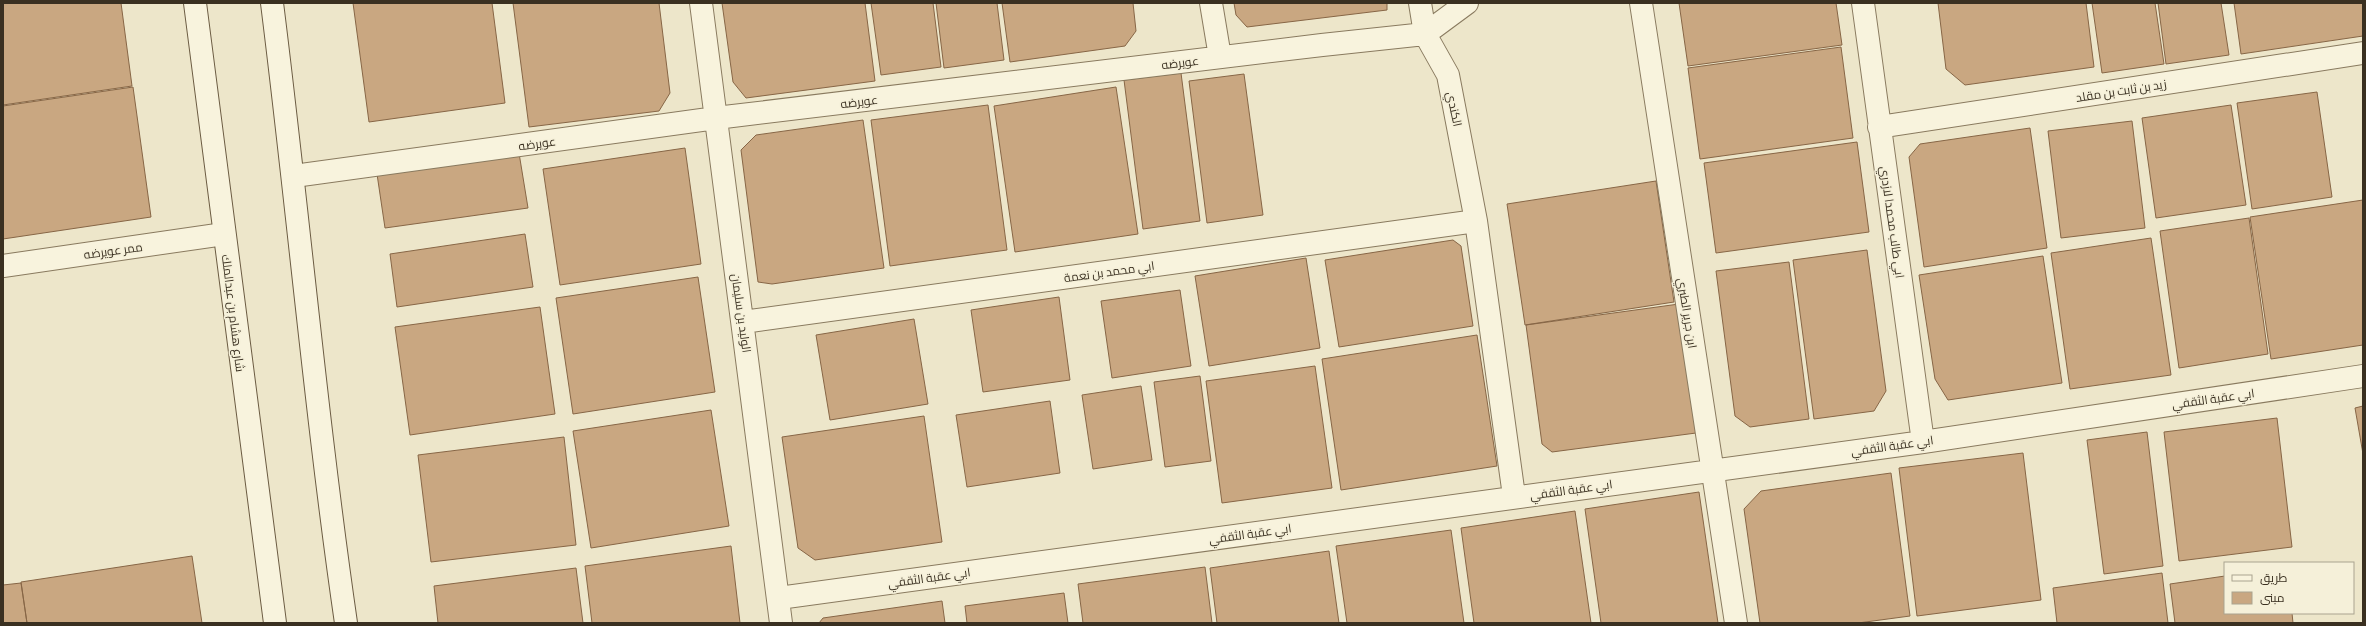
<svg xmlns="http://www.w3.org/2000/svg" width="2366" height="626" font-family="Literata,Cairo,serif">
<rect width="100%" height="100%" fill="#ede6ca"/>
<path fill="#c9a781" stroke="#876646" d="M3,3H121L132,86L3,105Z
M353,3H492L505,103L369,122Z
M513,3H659L670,93L659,111L529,127Z
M722,3H865L875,81L746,98L733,82Z
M871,3H933L941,67L881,75Z
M936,3H997L1004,60L944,68Z
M1002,3H1133L1136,31L1125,46L1010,62Z
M1234,3H1387V10L1247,27L1236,15Z
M1679,3H1836L1842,45L1688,66Z
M1938,3H2086L2094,67L1965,85L1946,69Z
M2092,3H2155L2164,64L2102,73Z
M2158,3H2221L2229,55L2166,64Z
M2234,3H2363V36L2241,54Z
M1841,47L1853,138L1700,159L1688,68Z
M1181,73L1200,221L1143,229L1124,80Z
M1244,74L1263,215L1207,223L1189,81Z
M133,87L151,217L3,239V106Z
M1116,87L1138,234L1015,252L994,106Z
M2317,92L2332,197L2252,209L2237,103Z
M988,105L1007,250L890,266L871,120Z
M2231,105L2246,205L2156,218L2142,118Z
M863,120L884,268L772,284L758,282L741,150L756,135Z
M2132,121L2145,228L2061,238L2048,131Z
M2030,128L2047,248L1924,267L1909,157L1920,144Z
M1857,142L1869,232L1716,253L1704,163Z
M685,148L701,264L560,285L543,169Z
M519,153L528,208L385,228L377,174Z
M1656,181L1674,302L1525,325L1507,204Z
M2363,200V345L2271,359L2250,217Z
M2249,218L2268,354L2179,368L2160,231Z
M525,234L533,287L397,307L390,254Z
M2151,238L2171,375L2070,389L2051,253Z
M1453,240L1461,246L1473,326L1339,347L1325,260Z
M1867,250L1886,391L1874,411L1814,419L1793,260Z
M2043,256L2062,383L1948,400L1935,379L1919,275Z
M1306,258L1320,348L1209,366L1195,276Z
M1789,262L1809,419L1750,427L1735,416L1716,271Z
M698,277L715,392L573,414L556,298Z
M1180,290L1191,366L1112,378L1101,301Z
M1059,297L1070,380L983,392L971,310Z
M1679,304L1696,433L1552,452L1542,444L1526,325Z
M540,307L555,414L410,435L395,327Z
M914,319L928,404L830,420L816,335Z
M1477,335L1497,466L1341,490L1322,359Z
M1315,366L1332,488L1222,503L1206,381Z
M1200,376L1211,461L1165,467L1154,382Z
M1141,386L1152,460L1093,469L1082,395Z
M1050,401L1060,473L967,487L956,415Z
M2363,406V454L2355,408Z
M711,410L729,526L591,548L573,431Z
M924,416L942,542L815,560L798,548L782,437Z
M2277,418L2292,547L2179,561L2164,432Z
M2147,432L2163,566L2104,574L2087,440Z
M564,437L576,545L431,562L418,455Z
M2023,453L2041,600L1917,616L1899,468Z
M1891,473L1910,616L1858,623H1760L1744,509L1761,491Z
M1699,492L1718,623H1601L1585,509Z
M1575,511L1591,623H1474L1461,528Z
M1451,530L1464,623H1347L1336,546Z
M731,546L740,623H592L585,566Z
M1329,551L1339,623H1217L1210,568Z
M192,556L202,623H27L21,582Z
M1205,567L1212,623H1083L1078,584Z
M576,568L583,623H438L434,586Z
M2162,573L2168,623H2057L2053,588Z
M2225,576V613H2292L2293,623H2175L2170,584Z
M21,583L27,623H3V585Z
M1064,593L1068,623H967L965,606Z
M942,601L945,623H819L823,618Z"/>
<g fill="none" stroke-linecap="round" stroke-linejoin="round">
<g stroke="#897a5f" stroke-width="24">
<path id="street" d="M701,3L781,623
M1211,3L1220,57
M1420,3L1425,34L1448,75L1458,127L1476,221L1514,496
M1641,3L1736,623
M1863,3L1923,442
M1879,127L2363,53
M294,176L716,118L1322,45L1425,34L1467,3
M3,266L224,234
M743,322L1476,221
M779,598L1923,442L2363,376"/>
</g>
<g stroke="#6b5b42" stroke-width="24">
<path id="secondary" d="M195,3L275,623
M272,3C298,209 316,417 346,623"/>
</g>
<use href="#street" stroke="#f8f3dd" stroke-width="22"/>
<use href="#secondary" stroke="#f8f3dd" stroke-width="22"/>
</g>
<g text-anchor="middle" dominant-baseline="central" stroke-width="3" stroke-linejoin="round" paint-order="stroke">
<g font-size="12" fill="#3a3021" stroke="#f5f0d9">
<text transform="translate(1180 62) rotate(-7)">عويرضه</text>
<text transform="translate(2121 90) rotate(-9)">زيد بن ثابت بن مقلد</text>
<text transform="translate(859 101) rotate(-7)">عويرضه</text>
<text transform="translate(1455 109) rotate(78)">الكندي</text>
<text transform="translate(537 143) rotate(-8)">عويرضه</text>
<text transform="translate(1893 222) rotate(82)">ابي طالب محمدا لازدري</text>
<text transform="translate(113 250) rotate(-8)">ممر عويرضه</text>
<text transform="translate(1109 271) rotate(-8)">ابي محمد بن نعمة</text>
<text transform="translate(234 313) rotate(83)">شارع هشام بن عبدالملك</text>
<text transform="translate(742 313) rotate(82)">الوليد بن سليمان</text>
<text transform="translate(1688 313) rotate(81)">ابن جرير الطبري</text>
<text transform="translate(2213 398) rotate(-8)">ابي عقبة الثقفي</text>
<text transform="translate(1892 445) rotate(-8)">ابي عقبة الثقفي</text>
<text transform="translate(1571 489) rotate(-8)">ابي عقبة الثقفي</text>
<text transform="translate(1250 533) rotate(-8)">ابي عقبة الثقفي</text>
<text transform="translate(929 577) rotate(-8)">ابي عقبة الثقفي</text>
</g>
</g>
<rect width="2366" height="626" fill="none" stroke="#3a3021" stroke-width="8"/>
<rect x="2224" y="562" width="130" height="52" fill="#f5f0d9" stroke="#aaa38f"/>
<rect x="2232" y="575" width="20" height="6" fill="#f8f3dd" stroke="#aaa38f"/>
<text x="2260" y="582" font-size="12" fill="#3a3021">طريق</text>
<rect x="2232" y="592" width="20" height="12" fill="#c9a781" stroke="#aaa38f"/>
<text x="2260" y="602" font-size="12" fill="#3a3021">مبنى</text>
</svg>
